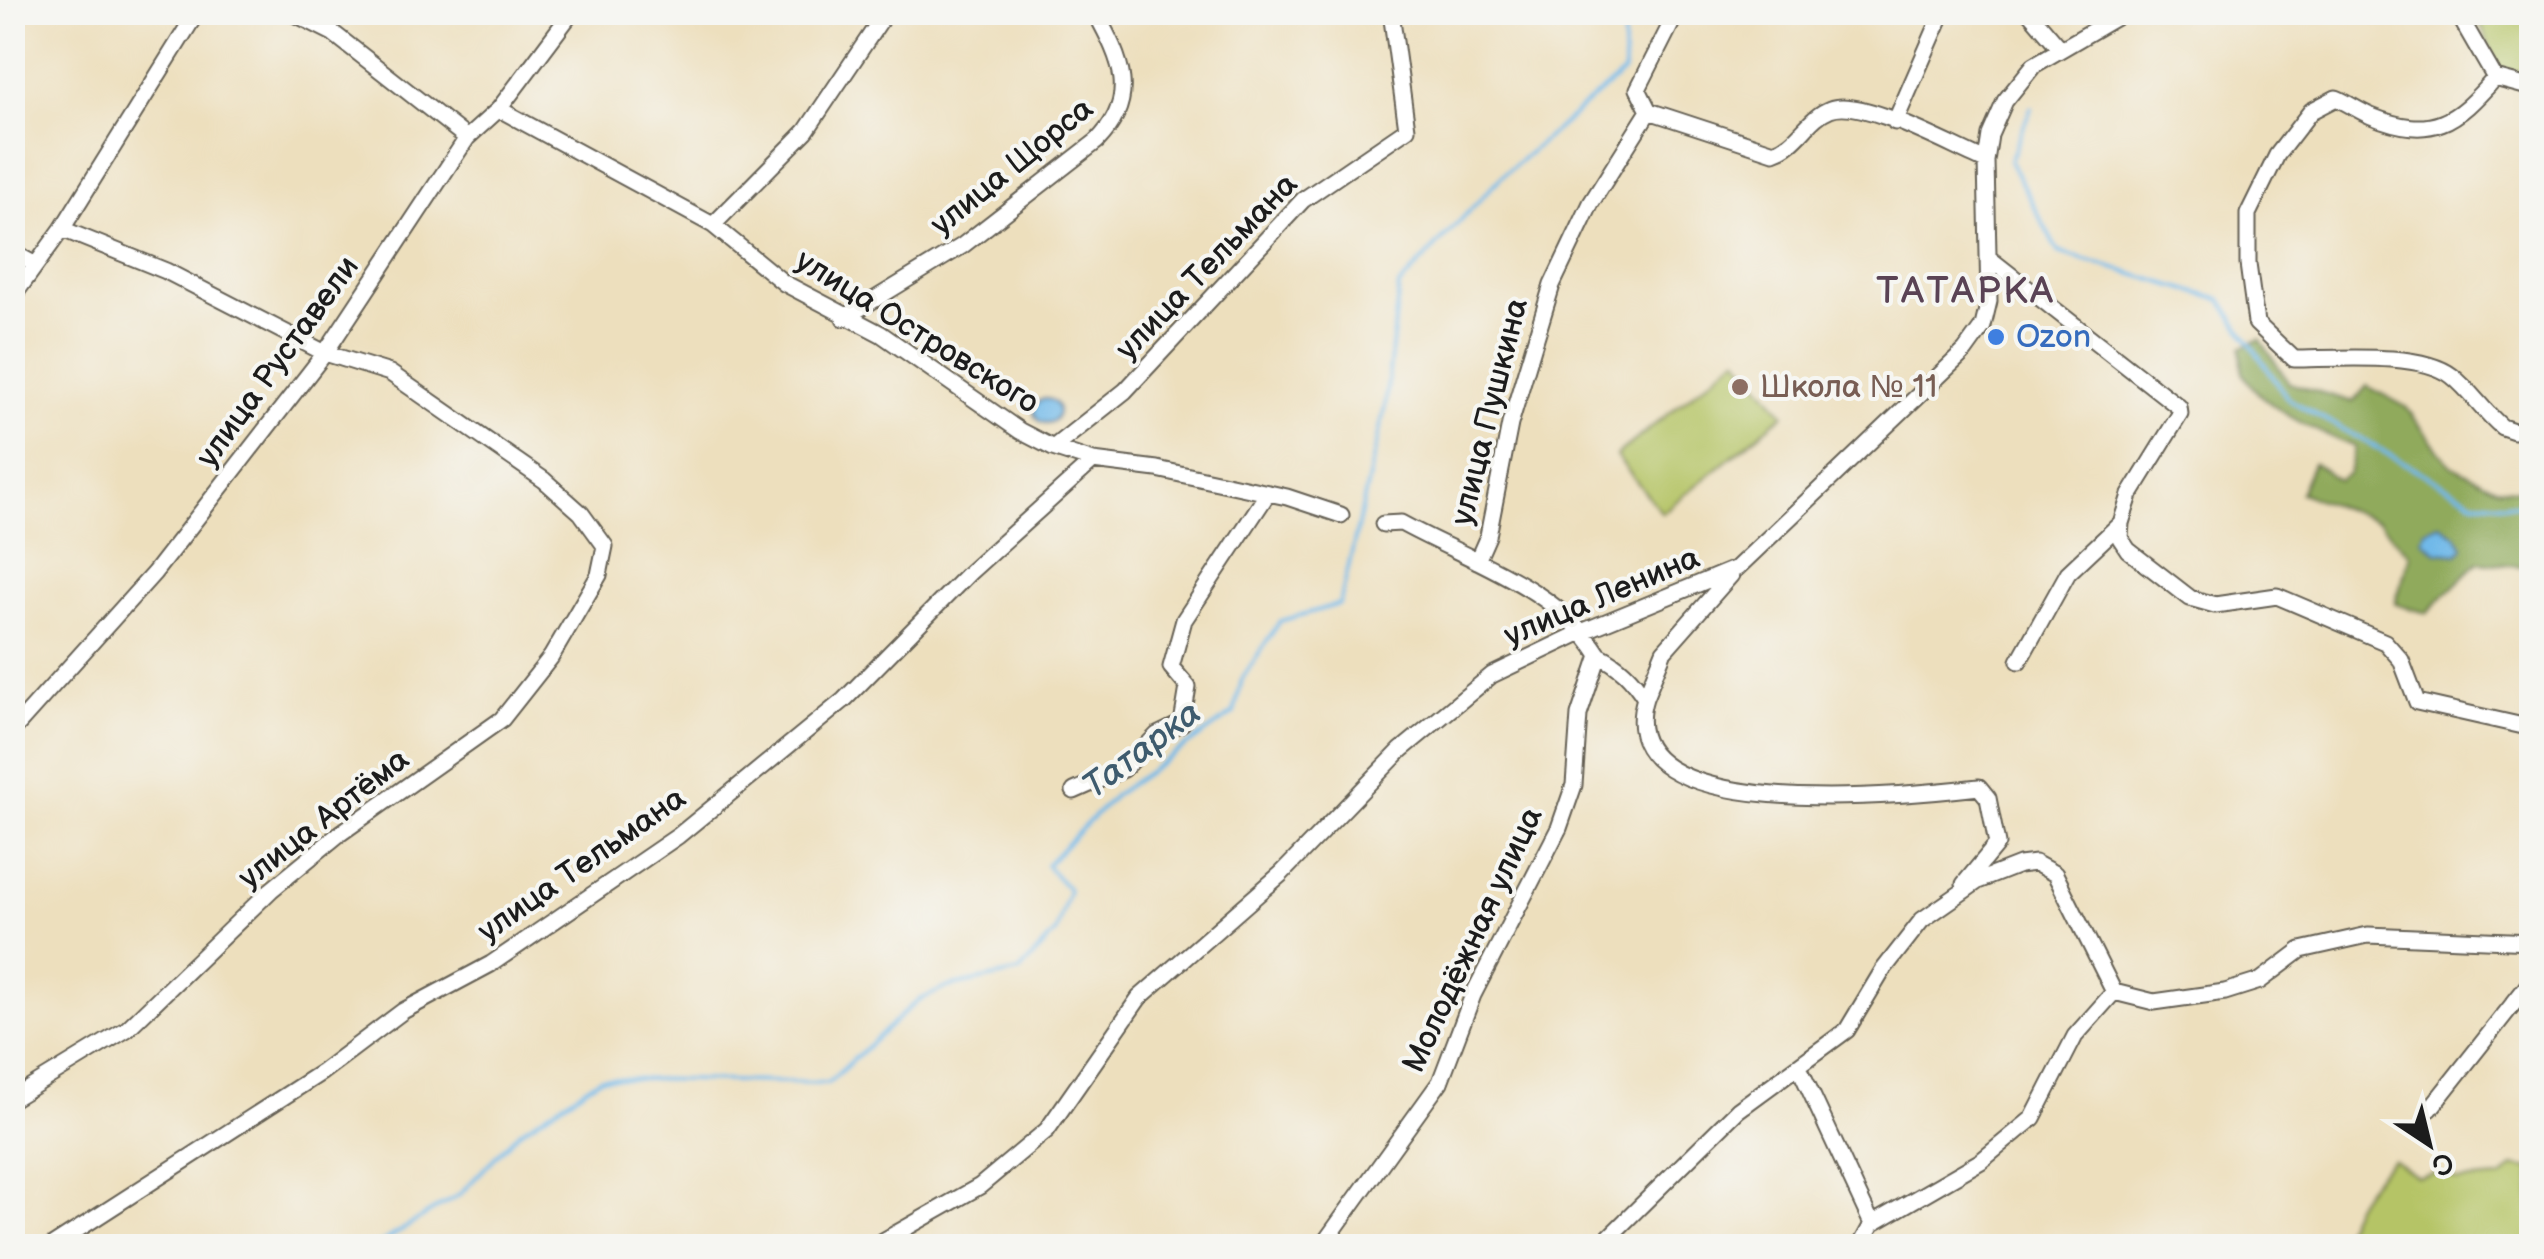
<svg xmlns="http://www.w3.org/2000/svg" width="2544" height="1259" font-family="'Balsamiq Sans',sans-serif">
<rect width="100%" height="100%" fill="#f6f6f2"/>
<filter id="ink" filterUnits="userSpaceOnUse"><feTurbulence type="fractalNoise" baseFrequency=".01" numOctaves="2"/><feDisplacementMap in="SourceGraphic" scale="20" xChannelSelector="R" yChannelSelector="G"/><feConvolveMatrix kernelMatrix="1 2 1 2 8 2 1 2 1" color-interpolation-filters="sRGB"/></filter>
<filter id="wash" filterUnits="userSpaceOnUse"><feTurbulence type="fractalNoise" baseFrequency=".0048" numOctaves="4" result="noise"/><feDisplacementMap in="SourceGraphic" scale="40" xChannelSelector="R" yChannelSelector="G"/><feGaussianBlur stdDeviation="2.25" result="paint"/><feColorMatrix in="noise" values="0 0 0 0 0 0 0 0 0 0 0 0 0 0 0 0 0 1.4 0 .05"/><feComposite in="paint" operator="in"/></filter>
<g filter="url(#wash)">
<rect width="100%" height="100%" fill="#eddfbd"/>
<path fill="#b5c466" stroke="#687041" stroke-width="2.5" d="M2476,13H2531V80L2500,73Z
M1738,357L1784,414L1662,513L1616,456Z
M2393,1160L2418,1177L2437,1173L2458,1181L2502,1178L2513,1166L2531,1169V1246H2340C2348,1210 2365,1184 2393,1160Z"/>
<path fill="#90aa5b" stroke="#56633c" stroke-width="2.5" d="M2260,339L2289,383L2353,402L2367,386L2406,407L2449,464L2496,487L2531,491V567L2478,562L2427,613L2395,604L2410,555L2378,521L2300,493L2313,463L2339,480L2349,473L2355,447C2323,435 2257,406 2243,372C2241,366 2242,355 2241,348Z"/>
<path fill="#71b9e9" stroke="#466a82" stroke-width="2.5" d="M1034 411a12 12 0 1 1 24 0a12 12 0 1 1-24 0Z
M2440,524L2457,536L2463,547L2458,554L2437,552L2422,540L2425,530Z"/>
<g fill="none" stroke-linecap="round" stroke-linejoin="round">
<path stroke="#71b9e9" stroke-width="4" d="M2031,108L2010,161L2058,252L2221,300L2288,399L2473,501L2532,506
M376,1246L460,1194L520,1131L601,1078L828,1083L917,1001L948,987L1019,972L1056,932L1069,890L1046,865L1116,794L1234,713L1242,679L1280,621L1340,604L1385,407L1399,286L1502,176L1624,72V12"/>
</g>
</g>
<g filter="url(#ink)">
<g fill="none" stroke-linecap="round" stroke-linejoin="round">
<g stroke="#656054" stroke-width="19">
<path id="minor" d="M291,12L333,33L467,138
M2029,12L2060,48
M2457,12L2495,78
M2532,88L2495,78C2456,122 2433,141 2371,116C2359,111 2348,103 2336,98L2311,111L2277,155L2248,214V264L2256,323L2294,359C2334,359 2420,351 2452,376C2470,390 2484,412 2502,427L2514,431L2532,427
M499,109L713,225L784,283L881,334L1020,431L1053,448L1093,461L1157,469L1287,497L1341,515
M1649,111L1774,152C1799,144 1807,118 1830,109C1862,96 1953,148 1986,161
M1895,122L1943,12
M713,225L806,131L886,12
M12,252L36,265
M1990,259L2179,407L2180,414L2130,495L2121,523L2068,573L2019,661
M12,298L62,229L197,12
M844,318L962,246L1097,141C1139,98 1122,61 1095,12
M1053,448L1125,391L1303,200L1407,129L1391,12
M2121,523L2120,538L2128,550L2190,598L2215,605L2277,596L2385,642L2401,660L2417,702L2532,728
M1477,561L1488,536L1510,424L1552,285L1591,203L1649,111L1638,89L1677,12
M1599,655C1620,666 1632,678 1645,698C1604,829 1910,795 1979,787L1988,798L1997,844L1964,884
M1645,698L1664,651L1731,575
M12,731L154,573L325,353L467,138L499,109L572,12
M1074,791L1124,769L1157,735L1182,723L1188,687L1171,667L1184,620L1268,493
M1799,1067L1872,1224
M12,1099L127,1029L271,890L338,835L502,719L551,657L599,575L605,546L581,513L544,480L390,373L325,353L166,271L62,229
M2430,1109L2532,980
M52,1246L322,1072L403,1011L491,964L678,836L844,700L969,573L1093,461
M874,1246L980,1186L1047,1130L1139,998L1281,874L1401,750L1492,675L1584,631L1737,568L1965,351L1983,326L1989,301L1986,161L1990,135L2005,101L2034,65L2125,12
M1322,1246L1440,1082L1473,995L1559,828L1574,785L1579,715L1599,655C1557,587 1468,560 1401,523L1383,524
M1600,1246L1738,1110L1847,1030L1883,970L1922,920L1978,881L2019,865L2035,863L2055,874L2114,992L2154,1002L2225,992L2260,981L2301,950L2368,935L2532,942
M1860,1246L1872,1224L1981,1161L2033,1118L2075,1036L2114,992"/>
</g>
<use href="#minor" stroke="#fff" stroke-width="15"/>
</g>
</g>
<circle fill="#3f7fe0" stroke="#f6f6f2" stroke-width="4" cx="1996" cy="337" r="10"/>
<circle fill="#8d6e63" stroke="#f6f6f2" stroke-width="4" cx="1740" cy="387" r="10"/>
<g text-anchor="middle" dominant-baseline="central" stroke-width="8" stroke-linejoin="round" paint-order="stroke">
<g font-size="32" fill="#1c1c1c" stroke="#f6f6f2">
<text transform="translate(1012 167) rotate(-39)">улица Щорса</text>
<text transform="translate(1207 267) rotate(-46)">улица Тельмана</text>
<text transform="translate(917 332) rotate(32)">улица Островского</text>
<text transform="translate(278 362) rotate(-54)">улица Руставели</text>
<text transform="translate(1490 412) rotate(-76)">улица Пушкина</text>
<text transform="translate(1602 597) rotate(-23)">улица Ленина</text>
<text transform="translate(324 819) rotate(-38)">улица Артёма</text>
<text transform="translate(582 865) rotate(-35)">улица Тельмана</text>
<text transform="translate(1473 940) rotate(-65)">Молодёжная улица</text>
</g>
<g font-size="32" fill="#366cbe" stroke="#f6f6f2" text-anchor="start">
<text x="2016" y="337">Ozon</text>
</g>
<g font-size="32" fill="#785e54" stroke="#f6f6f2" text-anchor="start">
<text x="1760" y="387">Школа № 11</text>
</g>
<g font-size="35" font-style="italic" fill="#3e5b6e" stroke="#f6f6f2">
<text transform="translate(1142 750) rotate(-37)">Татарка</text>
</g>
<g font-size="38" letter-spacing="2.5" fill="#5a4355" stroke="#f6f6f2">
<text x="1966" y="291">ТАТАРКА</text>
</g>
</g>
<rect width="2544" height="1259" fill="none" stroke="#f6f6f2" stroke-width="50"/>
<g transform="translate(2429 1144) rotate(145)" stroke="#f6f6f2" stroke-width="8" paint-order="stroke">
<path d="M0-8L18 38L0 25L-18 38Z" fill="#1c1c1c"/>
<text y="-15" font-size="28" font-weight="bold" text-anchor="middle" fill="#1c1c1c">С</text>
</g>
</svg>
